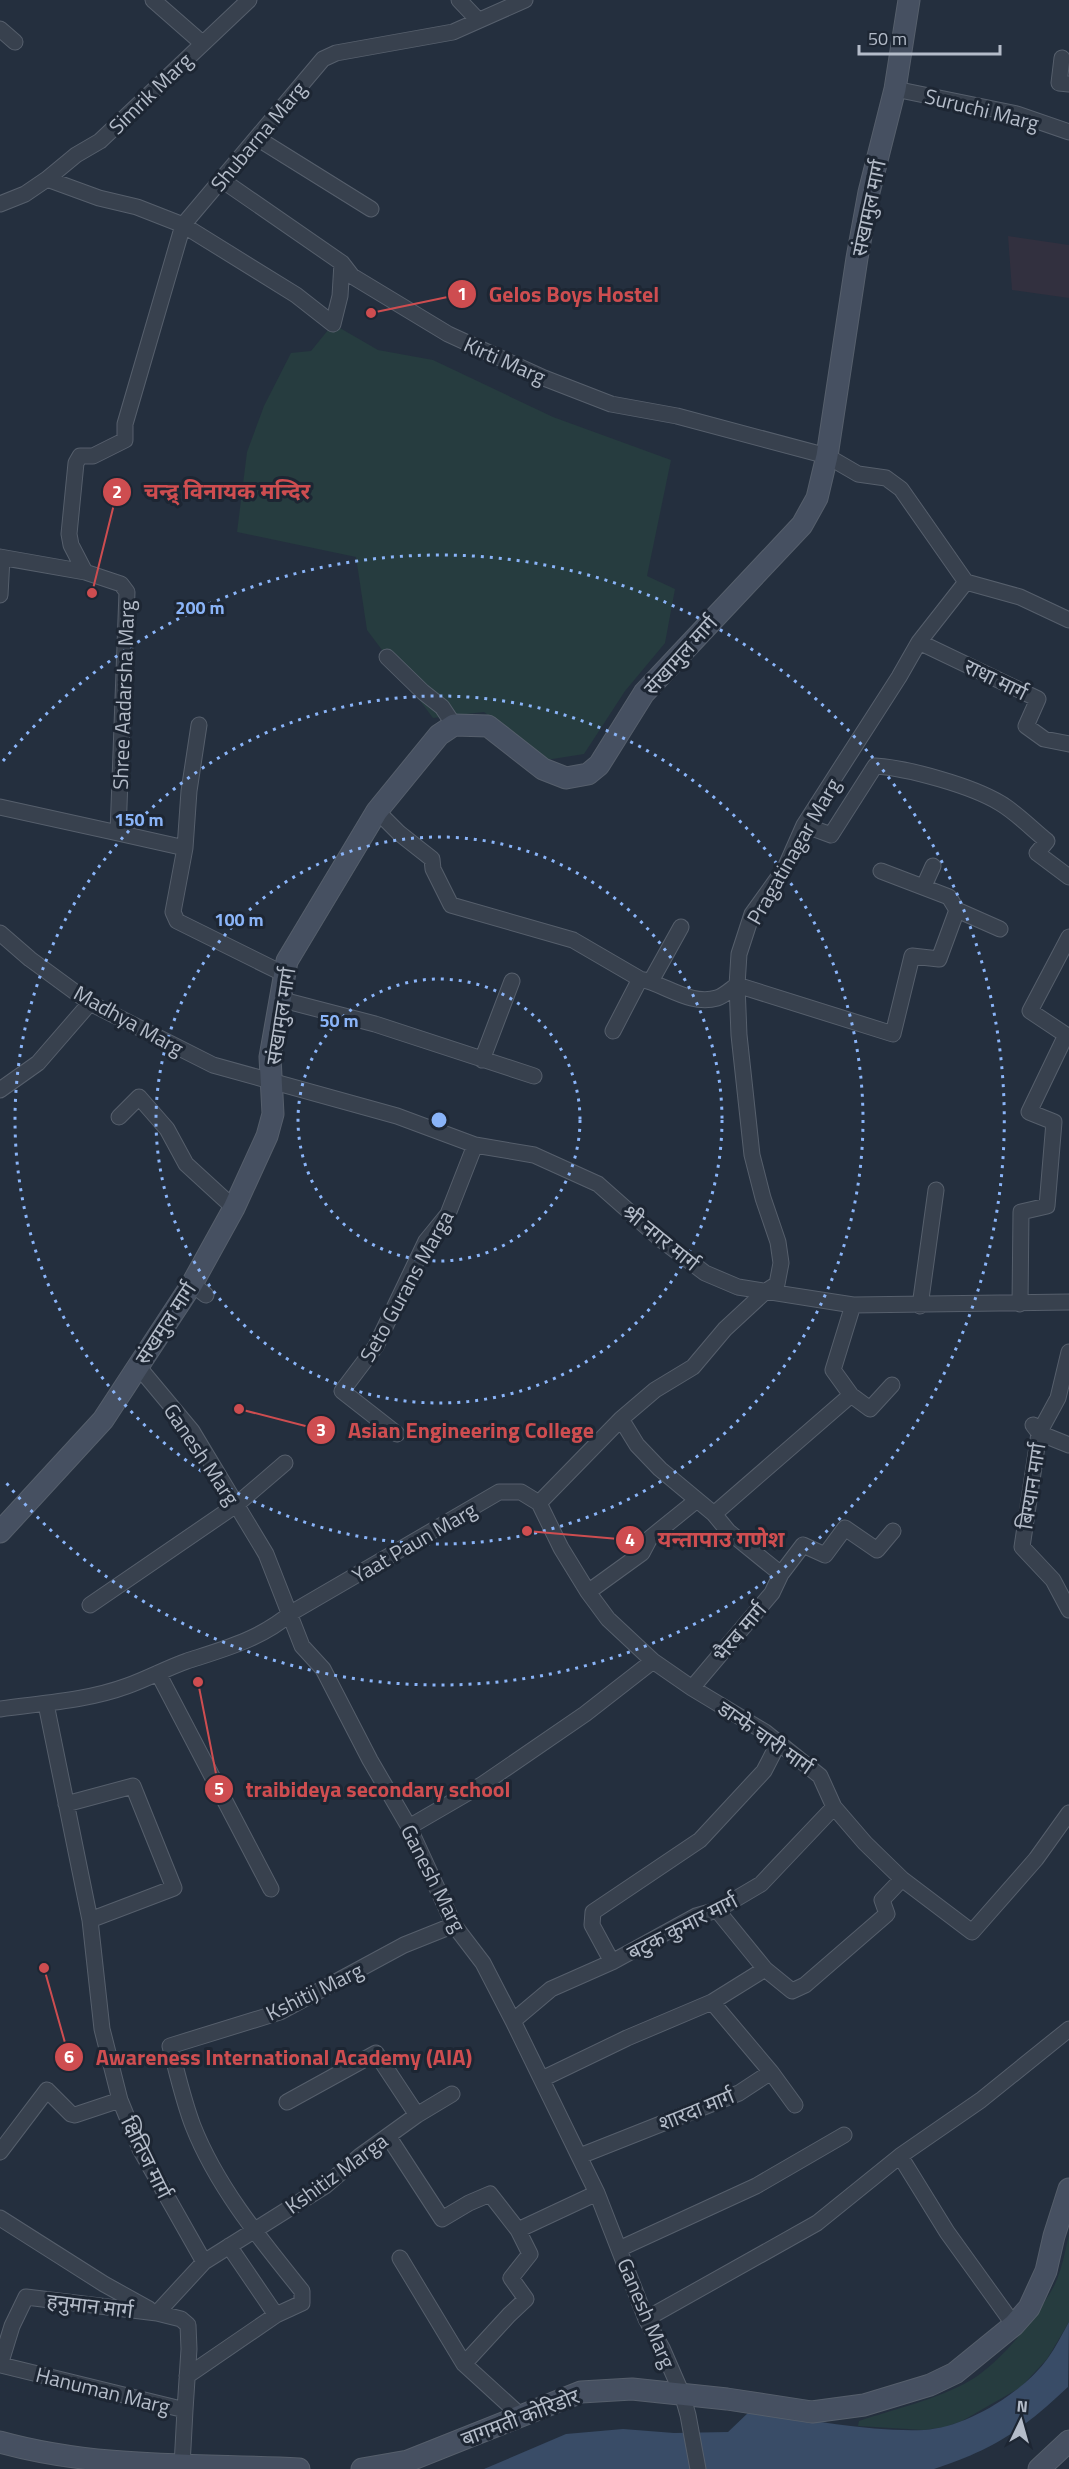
<svg xmlns="http://www.w3.org/2000/svg" width="1069" height="2469" font-family="'Titillium Web','Noto Sans Devanagari',sans-serif">
<rect width="100%" height="100%" fill="#242f3e"/>
<path fill="#32303f" d="M1008,236L1069,245V298L1012,290Z"/>
<path fill="#263c3f" d="M333,324L378,350L433,360L553,417L671,460L647,576L675,589L665,643L625,691L584,754L546,760L484,712L433,718L367,630L356,557L237,532L247,452L264,406L291,353L311,351Z
M1069,2235V2322L1047,2359L1021,2387L962,2421L945,2427L924,2430L858,2426L859,2421C894,2409 939,2399 971,2380C1001,2362 1039,2315 1055,2284C1062,2269 1065,2251 1069,2235Z"/>
<path fill="#394c67" d="M1069,2322L1068,2387C1022,2430 995,2449 934,2469H484L566,2434L623,2429L674,2433L728,2432L750,2411C806,2419 866,2432 924,2430C966,2428 1024,2392 1048,2358C1056,2347 1062,2334 1069,2322Z"/>
<g fill="none" stroke-linecap="round" stroke-linejoin="round">
<g stroke="#565f6c" stroke-width="17">
<path id="street" d="M153,0L202,43
M459,0L478,20
M0,29L15,42
M1062,58L1059,83L1069,84
M895,89L1017,114L1069,132
M257,138L371,209
M47,179L76,155L100,141L249,0
M222,180L342,263L352,276L448,334L544,378L611,404L677,416L827,456L858,474L886,478L901,489L966,582
M0,204L25,194L47,179L99,198L137,207L183,225L323,59L336,53L453,32L525,0
M0,557L85,572
M966,582L1020,597L1069,620
M0,595L2,558
M919,642L1038,699L1026,726L1044,739L1069,744
M387,657L423,692L442,707L454,725
M0,807L118,833
M377,811L399,833L432,859L433,869L451,905L573,940L640,979C665,984 690,1006 717,998C724,996 731,989 737,985L893,1034L912,956L939,959L957,910L949,897L881,871
M804,825L831,835L875,766C908,768 972,786 1000,803C1017,813 1032,829 1047,841L1037,853L1069,877
M185,848L189,791L199,725
M924,886L933,866
M957,910L1000,929
M0,933L30,959L90,1003L213,1065L397,1116L475,1145L534,1155L598,1184L659,1238L705,1273L738,1287L853,1305L1069,1302
M284,974L177,921L173,912L185,848L118,833L127,592L121,584L85,572L71,545L69,534L76,463L80,456H93L125,440V424L183,225L296,295L333,324L340,296L342,263
M651,981L681,927
M279,999L375,1024L534,1076
M613,1031L640,979
M482,1060L512,981
M0,1090L38,1063L90,1003
M119,1117L139,1097L167,1129L186,1164L234,1208
M192,1284L206,1295
M1020,1304L1021,1212L1047,1206L1054,1122L1029,1112L1066,1035L1030,1011L1069,937
M920,1306L936,1190
M1069,1352L1058,1398L1039,1433L1022,1547L1053,1580L1069,1610
M137,1365L192,1431L266,1554L302,1646L323,1669L370,1760L409,1827L454,1925L483,1963L513,2021L597,2193L646,2319L662,2348L682,2394L688,2415L698,2469
M851,1395L870,1409L892,1385
M621,1419L637,1445L660,1469L714,1514L728,1531L781,1574
M1033,1425L1039,1433L1069,1445
M397,1434L342,1391L376,1346L426,1241L448,1214L475,1145
M539,1503L561,1548L588,1592L608,1619L653,1661L692,1688L765,1732L820,1776L834,1807L865,1843L902,1879L972,1932L1036,1859L1069,1813
M714,1514L851,1395L833,1370L853,1305
M588,1592L642,1553L650,1538L697,1500
M90,1605L236,1505L285,1463
M158,1673L271,1889
M692,1688L772,1593L781,1574L803,1545L825,1555L845,1528L877,1550L893,1531
M46,1704L90,1920L174,1888L133,1786L66,1804
M0,1709C42,1703 86,1701 127,1686C147,1679 167,1668 187,1661C224,1649 261,1639 291,1613L499,1492H521L539,1503L621,1419L655,1390L693,1367L725,1329L766,1291L777,1284L781,1263L778,1242L763,1198L752,1155L739,1035L737,985L739,954L752,914L785,868L804,825L899,677L919,642L966,582
M409,1827L483,1784L585,1714L653,1661
M717,1910L765,1969L792,1991L805,1985L887,1914L882,1900L902,1879
M90,1920L102,2029L120,2100
M612,1962L592,1925L593,1912L700,1840L764,1771L779,1742
M712,2002L771,2072
M513,2021L551,1989L612,1962L696,1916L717,1910L761,1884L834,1807
M542,2079L627,2038L712,2002L765,1969
M287,2102L376,2053L417,2115
M388,2136L442,2219L469,2203L490,2194L518,2230L530,2254L511,2278L526,2299L509,2315L464,2364
M0,2152L47,2090L71,2114L75,2115L120,2100L140,2149L204,2262
M580,2156L739,2093L771,2072L795,2105
M900,2156L947,2232L1014,2325
M0,2218L104,2284L149,2309
M518,2230L597,2193
M229,2246L276,2315
M619,2249L756,2186L844,2135
M400,2258L464,2364L520,2415
M646,2319L817,2223L900,2156L981,2100L1069,2029
M0,2365L12,2326L26,2297L157,2313
M1,2365L185,2410L182,2466
M187,2376L276,2315L302,2303V2291C261,2240 217,2187 193,2126C183,2100 177,2072 170,2046L280,2012L404,1945L454,1925
M185,2410L189,2349L188,2325L181,2319L157,2313L204,2262L325,2186L360,2156L417,2115L452,2094"/>
</g>
<g stroke="#565f6c" stroke-width="23">
<path id="secondary" d="M0,1532L103,1420L192,1284L234,1208L267,1136L273,1114L270,1057L287,961L377,811L439,735L454,725L488,726L543,769L566,778L588,774L599,765L644,693L802,525L817,498L827,456L857,258L869,192L895,89L909,0
M0,2442C97,2469 199,2464 299,2469
M362,2469L408,2461L581,2392L632,2389L727,2399L812,2412L864,2405L930,2385L955,2373L1014,2325L1029,2308L1046,2271L1054,2236L1069,2189
M1039,2469L1069,2441"/>
</g>
<use href="#street" stroke="#38414e" stroke-width="15"/>
<use href="#secondary" stroke="#465061" stroke-width="21"/>
</g>
<g fill="none" stroke="#8ab4f8" stroke-width="3" stroke-dasharray="3 6">
<circle cx="439" cy="1120" r="141"/>
<circle cx="439" cy="1120" r="283"/>
<circle cx="439" cy="1120" r="424"/>
<path d="M3 761A565 565 0 1 1 3 1479"/>
</g>
<g text-anchor="middle" dominant-baseline="central" stroke-width="6" stroke-linejoin="round" paint-order="stroke">
<g font-size="21" fill="#b4bcc9" stroke="#1d2633">
<text transform="translate(150 93) rotate(-44)">Simrik Marg</text>
<text transform="translate(982 109) rotate(14)">Suruchi Marg</text>
<text transform="translate(258 136) rotate(-50)">Shubarna Marg</text>
<text transform="translate(868 208) rotate(-78)">संखामुल मार्ग</text>
<text transform="translate(505 360) rotate(24)">Kirti Marg</text>
<text transform="translate(680 655) rotate(-48)">संखामुल मार्ग</text>
<text transform="translate(996 679) rotate(26)">राधा मार्ग</text>
<text transform="translate(123 695) rotate(-88)">Shree Aadarsha Marg</text>
<text transform="translate(793 851) rotate(-60)">Pragatinagar Marg</text>
<text transform="translate(280 1016) rotate(-81)">संखामुल मार्ग</text>
<text transform="translate(129 1020) rotate(29)">Madhya Marg</text>
<text transform="translate(661 1237) rotate(39)">श्री नगर मार्ग</text>
<text transform="translate(406 1286) rotate(-61)">Seto Gurans Marga</text>
<text transform="translate(165 1323) rotate(-57)">संखमुल मार्ग</text>
<text transform="translate(202 1454) rotate(56)">Ganesh Marg</text>
<text transform="translate(1031 1486) rotate(-81)">बिग्यान मार्ग</text>
<text transform="translate(414 1542) rotate(-30)">Yaat Paun Marg</text>
<text transform="translate(739 1632) rotate(-50)">भैरब मार्ग</text>
<text transform="translate(766 1737) rotate(35)">डान्फे चारी मार्ग</text>
<text transform="translate(434 1878) rotate(63)">Ganesh Marg</text>
<text transform="translate(682 1926) rotate(-27)">बटुक कुमार मार्ग</text>
<text transform="translate(314 1991) rotate(-26)">Kshitij Marg</text>
<text transform="translate(696 2109) rotate(-22)">शारदा मार्ग</text>
<text transform="translate(147 2157) rotate(64)">क्षितिज मार्ग</text>
<text transform="translate(336 2173) rotate(-36)">Kshitiz Marga</text>
<text transform="translate(90 2305) rotate(7)">हनुमान मार्ग</text>
<text transform="translate(647 2313) rotate(67)">Ganesh Marg</text>
<text transform="translate(103 2390) rotate(14)">Hanuman Marg</text>
<text transform="translate(520 2417) rotate(-21)">बागमती कोरिडोर</text>
</g>
</g>
<circle cx="439" cy="1120" r="9" fill="#8ab4f8" stroke="#1d2633" stroke-width="3"/>
<g font-size="18" text-anchor="middle" font-weight="bold" fill="#8ab4f8" stroke="#1d2633" stroke-width="6" stroke-linejoin="round" paint-order="stroke">
<text x="200" y="614">200 m</text>
<text x="139" y="826">150 m</text>
<text x="239" y="926">100 m</text>
<text x="339" y="1027">50 m</text>
</g>
<path fill="none" stroke="#ce4d50" stroke-width="2" d="M371 313L462 294M92 593L117 492M239 1409L321 1430M527 1531L630 1540M198 1682L219 1789M44 1968L69 2057"/>
<g fill="#ce4d50" stroke="#1d2633" stroke-width="2">
<circle cx="371" cy="313" r="6"/>
<circle cx="92" cy="593" r="6"/>
<circle cx="239" cy="1409" r="6"/>
<circle cx="527" cy="1531" r="6"/>
<circle cx="198" cy="1682" r="6"/>
<circle cx="44" cy="1968" r="6"/>
<circle cx="462" cy="294" r="15"/>
<circle cx="117" cy="492" r="15"/>
<circle cx="321" cy="1430" r="15"/>
<circle cx="630" cy="1540" r="15"/>
<circle cx="219" cy="1789" r="15"/>
<circle cx="69" cy="2057" r="15"/>
</g>
<g font-size="18" text-anchor="middle" font-weight="bold" fill="#fff">
<text x="462" y="300">1</text>
<text x="117" y="498">2</text>
<text x="321" y="1436">3</text>
<text x="630" y="1546">4</text>
<text x="219" y="1795">5</text>
<text x="69" y="2063">6</text>
</g>
<g font-size="22" text-anchor="middle" font-weight="bold" fill="#ce4d50" stroke="#1d2633" stroke-width="6" stroke-linejoin="round" paint-order="stroke">
<text x="574" y="302">Gelos Boys Hostel</text>
<text x="227" y="499">चन्द्र् विनायक मन्दिर</text>
<text x="471" y="1438">Asian Engineering College</text>
<text x="721" y="1547">यन्तापाउ गणेश</text>
<text x="378" y="1797">traibideya secondary school</text>
<text x="284" y="2065">Awareness International Academy (AIA)</text>
</g>
<g transform="translate(1021 2421) rotate(5)" stroke="#1d2633" stroke-width="4.5" paint-order="stroke">
<path d="M0-4.5L10 22L0 15L-10 22Z" fill="#b4bcc9"/>
<text y="-9" font-size="16" font-weight="bold" text-anchor="middle" fill="#b4bcc9">N</text>
</g>
<path d="M859 45v9h141v-9" fill="none" stroke="#b4bcc9" stroke-width="3"/>
<text x="868" y="45" font-size="18" fill="#b4bcc9" stroke="#1d2633" stroke-width="4.5" paint-order="stroke">50 m</text>
</svg>
